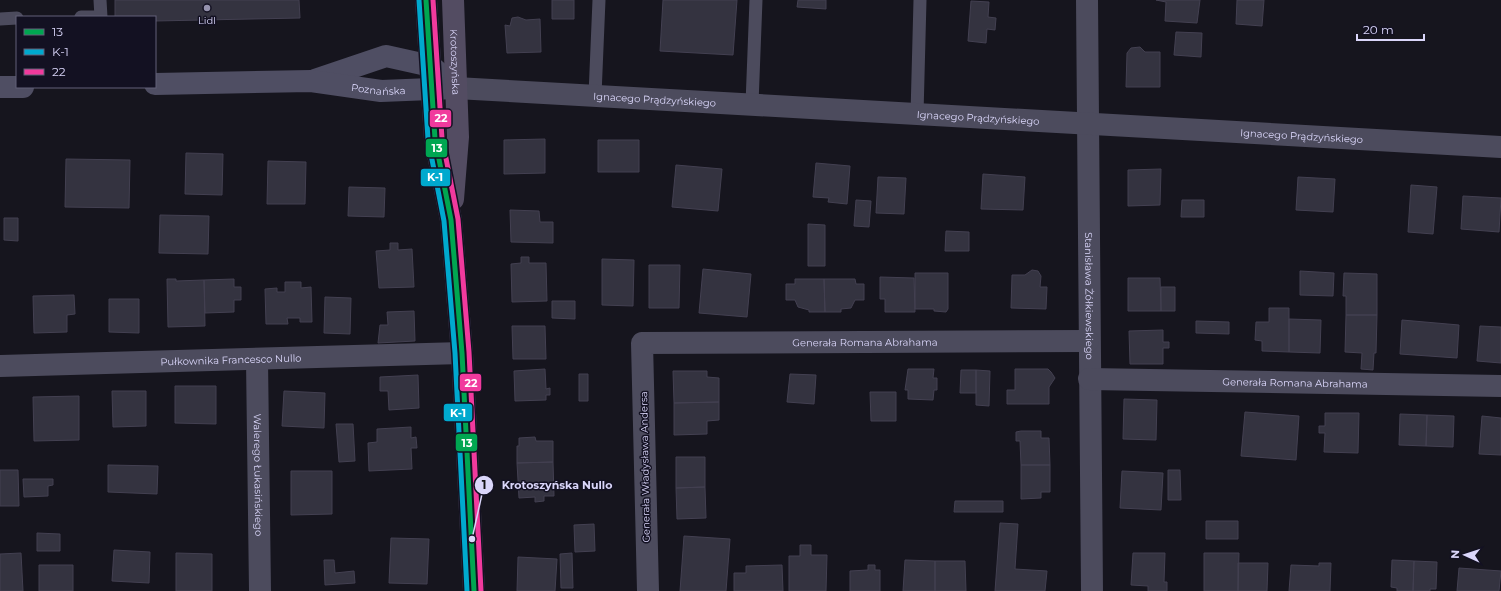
<svg xmlns="http://www.w3.org/2000/svg" width="1501" height="591" font-family="Montserrat,sans-serif">
<rect width="100%" height="100%" fill="#16151e"/>
<path fill="#343340" stroke="#434051" d="M115,0H299L300,18L155,21V17H115Z
M552,0H574V19H552Z
M663,0H737L733,55L660,51Z
M798,0H826V9L797,7Z
M1156,0H1200L1197,23L1165,21L1166,2Z
M1237,0H1264L1262,26L1236,24Z
M971,1L989,2L988,17L996,18L995,30L987,29L986,43L968,41Z
M518,17L526,20L540,19L541,52L507,53L505,25L510,26L512,18Z
M1176,32L1202,33L1201,57L1174,55Z
M1140,47L1145,52H1160V87H1126L1127,53L1131,48Z
M545,139V173L504,174V140Z
M598,140H639V172H598Z
M186,153L223,154L222,195L185,194Z
M66,159L130,160L129,208L65,207Z
M268,161L306,162L305,204H267Z
M816,163L850,166L847,204L828,202L829,198L813,197Z
M676,165L722,169L718,211L672,207Z
M1161,169L1160,205L1128,206V170Z
M983,174L1025,177L1023,210L981,209Z
M878,177L906,178L904,214L876,213Z
M1298,177L1335,179L1333,212L1296,210Z
M1411,185L1437,187L1433,234L1408,232Z
M349,187L385,188L384,217L348,216Z
M1463,196L1501,198L1499,232L1461,229Z
M856,200L871,201L869,227L854,226Z
M1182,200H1204V217H1181Z
M510,210L539,211L540,222H553V243L511,242Z
M160,215L209,216L208,254L159,253Z
M4,218H18V241L4,240Z
M808,224L825,225V266H808Z
M946,231L969,232V251H945Z
M390,243H398V250L412,249L414,287L379,288L376,251L390,250Z
M521,257H529V263H546L547,301L512,302L511,264L521,263Z
M602,259L634,260L633,306L602,305Z
M649,265H680L679,308H649Z
M703,269L751,274L747,317L699,313Z
M1032,270L1038,271L1041,276L1040,287H1047L1046,309L1011,308L1012,275H1025Z
M1300,271L1334,273L1333,296L1300,295Z
M915,273H948V309L946,312L934,311V309H915Z
M1344,273L1377,274V315H1346V296H1343Z
M880,277L914,278L915,312H885V299H880Z
M1128,278H1160L1161,311H1128Z
M167,279H176V281L204,280L205,326L168,327Z
M234,279V287H241V300H234V312L205,313L204,280Z
M795,279H824L825,312H809V310L798,307L795,300H786V284H795Z
M824,279H855L856,284H864V300H855L851,308L841,309V312H825Z
M285,282H301V288L311,287L312,322H300V318H287L288,324H266L265,289L277,288V292H285Z
M1161,287H1175V311H1161Z
M74,295L75,314L67,315V332L34,333L33,296Z
M325,297L351,298L350,334L324,333Z
M109,299H139V333L109,332Z
M552,301H575V319L552,318Z
M1269,308H1289V352L1262,351V341L1255,340L1256,322H1269Z
M414,311L415,341L378,343L380,325H388L387,312Z
M1346,315H1377L1376,353H1374L1373,370L1361,369L1362,353L1345,352Z
M1289,319L1321,320L1320,353L1289,352Z
M1402,320L1459,325L1457,358L1400,354Z
M1196,321L1229,322V334L1196,333Z
M512,326H545L546,359H513Z
M1480,326L1501,327V363L1477,361Z
M1163,330V342H1169V348H1163V364H1130L1129,331Z
M545,369L546,389L550,388V395H546V400L515,401L514,371Z
M908,369H934L933,378H937V390H934L933,400L908,399V390H905Z
M1015,369H1048L1051,372L1055,378L1049,387V404H1007V390H1015Z
M961,370H976V393H960Z
M976,370L990,371L989,406L976,405Z
M673,371H707V377L719,378V402L674,403Z
M579,374H588V401H579Z
M790,374L816,375L814,404L787,402Z
M418,375L419,408L389,410L388,391H380V377Z
M175,386H216V424L175,423Z
M112,391H146V426L113,427Z
M284,391L325,393L324,428L282,426Z
M870,392H896V421H871Z
M79,396V440L34,441L33,397Z
M1124,399L1157,400L1156,440L1123,439Z
M719,402V420L707,421V434L674,435V403Z
M1245,412L1299,416L1296,460L1241,456Z
M1325,413H1359L1358,453L1324,452L1325,433H1319V426H1325Z
M1400,414L1427,415L1426,446L1399,445Z
M1427,415L1454,416L1453,447L1426,446Z
M1482,416L1501,418V455L1479,454Z
M336,424H353L355,461L339,462Z
M411,427V438L416,437L417,448H411L412,469L369,471L368,443L377,442V429Z
M1021,431H1041V438H1049L1050,465H1021L1020,441H1016V432Z
M535,437L536,441H553V462L517,463V446H519V438Z
M676,457H705V487L676,488Z
M553,462L554,496H544V501L535,502V497L519,498L517,463Z
M108,465L158,466L157,494L108,492Z
M1021,465H1050V492H1041V498L1021,499Z
M0,470H18L19,506H0Z
M1168,470H1180L1181,500H1168Z
M291,471H332V514L291,515Z
M1122,471L1163,473L1161,510L1120,508Z
M23,479H53V485L48,486V496L24,497Z
M705,487L706,518L677,519L676,488Z
M955,501H1003V512H954Z
M1206,521H1238V539H1206Z
M1000,523L1018,524L1015,569L1047,571L1045,591H995Z
M594,524L595,551L575,552L574,525Z
M37,533L60,534V551H37Z
M684,536L730,539L726,591H680Z
M391,538L429,539L427,584L389,583Z
M800,545H811V555H827L826,591H789V556H800Z
M114,550L150,552L149,583L112,581Z
M21,553L23,591H0V554Z
M176,553L212,554V591H176Z
M572,553L573,588H561L560,554Z
M1133,553H1165L1164,582H1167V591H1148V586L1131,585Z
M1204,553H1239L1238,591H1204Z
M518,557L557,559L555,591H517Z
M324,560H334L335,573L354,571L355,583L325,585Z
M905,560L935,561V591H903Z
M1392,560L1414,561L1413,591H1397V588L1391,587Z
M935,561H965L966,591H935Z
M1414,561L1437,562L1436,589H1430V591H1413Z
M1238,563H1268L1267,591H1238Z
M1319,563H1331L1330,591H1289L1291,565L1319,566Z
M39,565H73V591H39Z
M782,565L783,591H734V573H746V566Z
M868,565H875V570H880V591H850V571L868,570Z
M1459,568L1501,571L1499,591H1457Z"/>
<g fill="none" stroke-linecap="round" stroke-linejoin="round">
<path stroke="#4c4b5d" stroke-width="13" d="M81,17H101L100,0
M0,19L17,18
M595,95L599,0
M752,104L756,0
M917,114L920,0"/>
<g stroke="#4c4b5d" stroke-width="22">
<path id="s1" d="M1087,0L1092,591"/>
<path id="s2" d="M456,88L1501,147"/>
<path id="s3" d="M257,360L260,591"/>
<path id="s4" d="M0,366L462,353"/>
<path id="s5" d="M1089,379L1501,386"/>
<path id="s6" d="M648,591L642,343L1088,341"/>
</g>
<g stroke="#4f4e63" stroke-width="22">
<path d="M315,80L386,56L431,66L445,78"/>
<path id="s7" d="M155,84L311,81L381,91L456,88"/>
<path d="M0,87H23"/>
</g>
<g stroke="#534c62" stroke-width="22">
<path d="M426,0L435,139L451,220L462,353L474,591"/>
<path id="s8" d="M453,0L458,137L453,199"/>
</g>
<g stroke="#131122" stroke-width="8">
<path id="bus-1" d="M426,0L435,139L451,220L462,353L474,591"/>
</g>
<g stroke="#131122" stroke-width="8">
<path id="bus-2" d="M419,0L428,139L444,221L455,353L467,591"/>
</g>
<g stroke="#131122" stroke-width="8">
<path id="bus-3" d="M433,0L442,138L458,219L469,352L481,591"/>
</g>
<use href="#bus-1" stroke="#00a651" stroke-width="5"/>
<use href="#bus-2" stroke="#00a9ce" stroke-width="5"/>
<use href="#bus-3" stroke="#f13a9d" stroke-width="5"/>
</g>
<circle fill="#9592ad" stroke="#131122" stroke-width="1.5" cx="207" cy="8" r="4"/>
<g text-anchor="middle" dominant-baseline="central" stroke-width="3" stroke-linejoin="round" paint-order="stroke">
<g font-size="10" fill="#dad6fa" stroke="#131122">
<text x="207" y="20">Lidl</text>
</g>
<g font-size="10" fill="#dad6fa" stroke="#131122">
<text stroke="none"><textPath href="#s8" startOffset="62">Krotoszyńska</textPath></text>
<text stroke="none"><textPath href="#s7" startOffset="224">Poznańska</textPath></text>
<text stroke="none"><textPath href="#s2" startOffset="199">Ignacego Prądzyńskiego</textPath></text>
<text stroke="none"><textPath href="#s2" startOffset="523">Ignacego Prądzyńskiego</textPath></text>
<text stroke="none"><textPath href="#s2" startOffset="847">Ignacego Prądzyńskiego</textPath></text>
<text stroke="none"><textPath href="#s1" startOffset="296">Stanisława Żółkiewskiego</textPath></text>
<text stroke="none"><textPath href="#s6" startOffset="471">Generała Romana Abrahama</textPath></text>
<text stroke="none"><textPath href="#s4" startOffset="231">Pułkownika Francesco Nullo</textPath></text>
<text stroke="none"><textPath href="#s5" startOffset="206">Generała Romana Abrahama</textPath></text>
<text transform="translate(645 467) rotate(-91)">Generała Władysława Andersa</text>
<text stroke="none"><textPath href="#s3" startOffset="115">Walerego Łukasińskiego</textPath></text>
</g>
</g>
<path fill="none" stroke="#dad6fa" stroke-width="1.5" d="M472 539L484 485"/>
<g fill="#dad6fa" stroke="#131122" stroke-width="1.5">
<circle cx="472" cy="539" r="4"/>
<circle cx="484" cy="485" r="10"/>
</g>
<g font-size="12" text-anchor="middle" font-weight="bold" fill="#111">
<text x="484" y="489">1</text>
</g>
<g font-size="11" text-anchor="middle" font-weight="bold" fill="#dad6fa" stroke="#131122" stroke-width="3" stroke-linejoin="round" paint-order="stroke">
<text x="557" y="489">Krotoszyńska Nullo</text>
</g>
<g stroke="#131122" stroke-width="1.5">
<rect x="429" y="109" width="23" height="19" rx="4" fill="#f13a9d"/>
<rect x="425" y="138" width="23" height="20" rx="4" fill="#00a651"/>
<rect x="420" y="168" width="31" height="19" rx="4" fill="#00a9ce"/>
<rect x="459" y="373" width="23" height="19" rx="4" fill="#f13a9d"/>
<rect x="443" y="403" width="30" height="19" rx="4" fill="#00a9ce"/>
<rect x="455" y="433" width="23" height="19" rx="4" fill="#00a651"/>
</g>
<g font-size="11" text-anchor="middle" font-weight="bold" fill="#fff">
<text x="441" y="122">22</text>
<text x="437" y="152">13</text>
<text x="435" y="181">K-1</text>
<text x="471" y="387">22</text>
<text x="458" y="417">K-1</text>
<text x="467" y="447">13</text>
</g>
<rect x="16" y="16" width="140" height="72" fill="#131122" stroke="#636078"/>
<rect x="24" y="29" width="20" height="6" fill="#00a651" stroke="#636078"/>
<text x="52" y="36" font-size="12" fill="#dad6fa">13</text>
<rect x="24" y="49" width="20" height="6" fill="#00a9ce" stroke="#636078"/>
<text x="52" y="56" font-size="12" fill="#dad6fa">K-1</text>
<rect x="24" y="69" width="20" height="6" fill="#f13a9d" stroke="#636078"/>
<text x="52" y="76" font-size="12" fill="#dad6fa">22</text>
<g transform="translate(1465 555) rotate(273)" stroke="#131122" stroke-width="3" paint-order="stroke">
<path d="M0-3L7 15L0 10L-7 15Z" fill="#dad6fa"/>
<text y="-6" font-size="11" font-weight="bold" text-anchor="middle" fill="#dad6fa">N</text>
</g>
<path d="M1357 34v6h67v-6" fill="none" stroke="#dad6fa" stroke-width="2"/>
<text x="1363" y="34" font-size="12" fill="#dad6fa" stroke="#131122" stroke-width="3" paint-order="stroke">20 m</text>
</svg>
